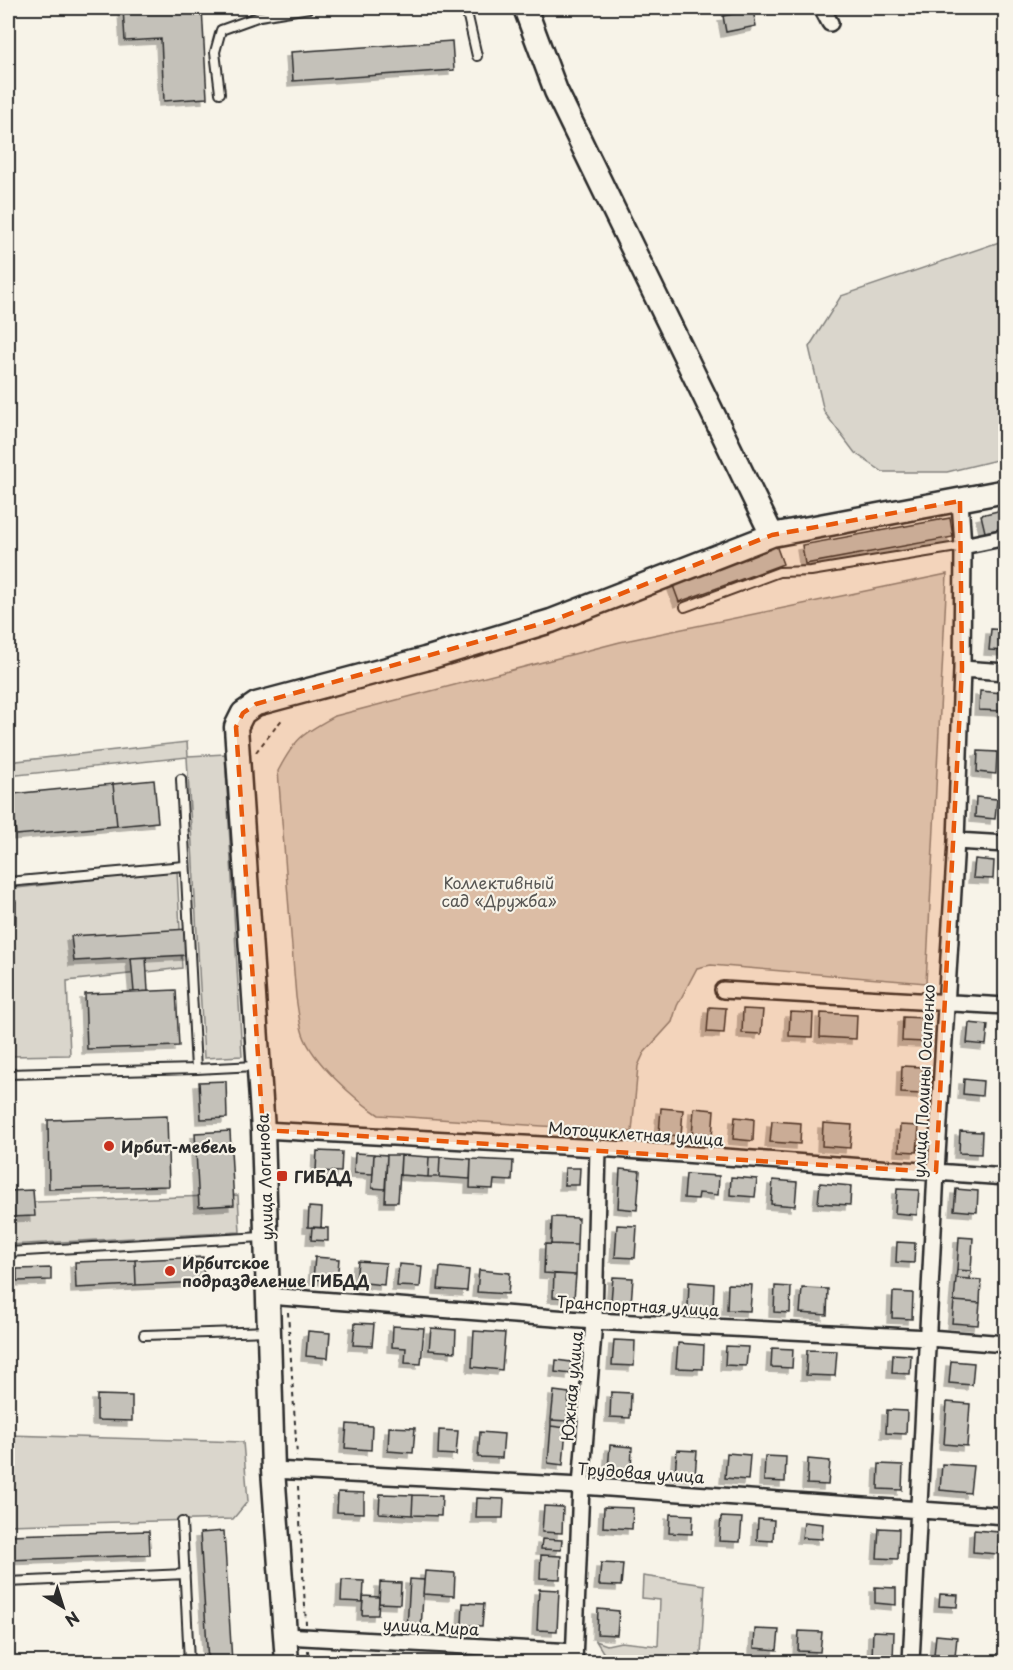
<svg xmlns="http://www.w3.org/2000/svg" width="1013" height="1670" font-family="'Playpen Sans',sans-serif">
<defs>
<filter id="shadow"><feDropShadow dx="-5" dy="5" stdDeviation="0" flood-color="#0004"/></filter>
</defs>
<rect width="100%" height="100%" fill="#f7f3e8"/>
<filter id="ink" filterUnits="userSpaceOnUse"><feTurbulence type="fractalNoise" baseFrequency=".0167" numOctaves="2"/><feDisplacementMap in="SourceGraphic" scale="12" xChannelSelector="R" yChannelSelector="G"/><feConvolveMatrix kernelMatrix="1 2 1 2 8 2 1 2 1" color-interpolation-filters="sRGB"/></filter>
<g filter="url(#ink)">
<path fill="#dad6cc" stroke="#82807c" stroke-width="1.5" d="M1005,240V458L947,472H883L855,453L824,412L809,347L841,296Z
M947,574L926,983L711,965L697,968L677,1006L672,1022L644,1053L638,1066L632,1132L379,1115C355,1100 312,1061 303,1034C299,1022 298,1009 296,997L278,771C296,737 302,734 335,716L620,642Z
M187,742L188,756L225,754L242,1056L204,1058L187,757L8,776V762Z
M177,870L182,968L67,981L70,1055L8,1056V889Z
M238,1195L240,1232L8,1245V1203Z
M8,1413V1435L243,1442L248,1501L233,1519L8,1525Z
M643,1576L705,1585L701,1655L696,1662H609L596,1641L607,1645L621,1642L658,1646L660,1600L642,1598Z"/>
<path fill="#c4c1b9" stroke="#2b2b2b" stroke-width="1.5" filter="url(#shadow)" d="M123,8H202L207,98L164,101L161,39L125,41Z
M753,10L756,26L726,32L723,16Z
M452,41L454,70L293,81L291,52Z
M1006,509V528L985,532L981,515Z
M950,518L953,537L805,564L802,545Z
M776,545L783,564L679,602L672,583Z
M991,629L1006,630V651L989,650Z
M980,691L1003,693L1002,711L979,710Z
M978,751L997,752L996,774L977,772Z
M154,780L158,822L117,826L113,784Z
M113,784L117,826L16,835L12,794Z
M976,797L997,799L995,819L975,817Z
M975,859L994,861L993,879L973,878Z
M8,901H16V925L8,926Z
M188,929V955L74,961L71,936Z
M146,957L148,991L134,992L131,958Z
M176,990L179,1046L87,1049L85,994Z
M709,1007L726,1008L724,1033L707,1032Z
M743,1009L763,1010L761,1034L742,1033Z
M790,1012L813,1013L812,1037L789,1036Z
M821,1013L857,1015L856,1039L820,1037Z
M903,1017L926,1018L925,1042L902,1041Z
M969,1023L988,1025L986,1045L967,1043Z
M902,1066L923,1067L922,1094L901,1093Z
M964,1079L983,1081L982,1096L963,1094Z
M226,1081L227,1118L201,1119L199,1082Z
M661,1108L683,1110L681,1136L659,1134Z
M694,1108L714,1110L712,1138L692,1137Z
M167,1116L169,1186L49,1189L48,1120Z
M735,1117L754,1119L753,1141L733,1139Z
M772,1121L801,1123L800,1144L770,1142Z
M823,1123L852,1125L850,1148L822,1146Z
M900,1125L919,1126L917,1152L899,1151Z
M230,1131L234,1205L199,1207L195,1133Z
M960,1131L982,1132L981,1154L959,1153Z
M317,1151L342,1152L341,1172L316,1171Z
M355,1153L374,1154L373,1174L354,1173Z
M374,1154L387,1155L385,1189L372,1188Z
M387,1155H401L398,1202H385Z
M401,1155L429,1157L428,1177L400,1175Z
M429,1157H440L439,1177H428Z
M440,1157L471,1159L470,1179L439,1177Z
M471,1159L513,1161L512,1181L494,1180L493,1189L470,1188Z
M565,1168H580L579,1185H564Z
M620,1169L640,1171L637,1210L618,1208Z
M686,1174L719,1176L718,1195L699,1193L698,1199L684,1198Z
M731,1177L757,1179L755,1197L730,1195Z
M773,1180L797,1182L795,1206L771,1204Z
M820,1183L851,1186L850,1205L818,1203Z
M897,1189L919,1190L917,1215L895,1213Z
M956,1189L978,1191L977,1212L954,1210Z
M33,1190L35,1216L8,1217V1191Z
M309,1207L322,1208L321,1228L308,1227Z
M552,1217L578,1218L577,1245L551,1244Z
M617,1225L637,1226L635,1258L615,1257Z
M312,1227L328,1228V1241L311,1240Z
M959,1237L973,1238L971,1271L957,1270Z
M897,1242L915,1243L914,1263L896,1262Z
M545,1244L577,1245L576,1275L544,1273Z
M203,1257L204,1282L136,1285L135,1260Z
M315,1257L339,1259L337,1281L313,1279Z
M135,1260L136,1285L76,1288L75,1262Z
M358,1261L386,1263L384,1285L356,1282Z
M399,1264L422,1266L420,1287L397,1286Z
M440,1267L469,1270L467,1291L438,1289Z
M51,1268V1280L17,1281V1269Z
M479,1270L510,1273L508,1294L477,1292Z
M957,1270L971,1271L970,1279L956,1278Z
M554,1274L576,1275L574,1298L553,1297Z
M613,1277L633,1278L631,1304L611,1302Z
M956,1278L981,1280L980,1303L954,1301Z
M689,1282L714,1284L713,1309L688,1308Z
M728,1284L752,1285L750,1311L727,1310Z
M775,1286L791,1287L790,1313L774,1312Z
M802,1288L828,1289L827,1315L800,1313Z
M893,1292L913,1293L912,1319L892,1318Z
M954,1301L980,1303L978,1325L952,1323Z
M355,1323L374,1324L372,1346L353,1345Z
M393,1326L424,1328L421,1364L405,1363L406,1348L392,1347Z
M431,1328L456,1330L455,1352L429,1350Z
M308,1331L330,1333L328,1358L306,1356Z
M474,1331L505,1333L502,1370L472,1367Z
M614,1340L635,1341L634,1366L612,1365Z
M678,1343L704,1345L703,1369L676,1368Z
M726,1346L748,1347L746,1366L725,1365Z
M772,1348L793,1349L792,1368L771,1367Z
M807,1350L837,1351L835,1376L806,1375Z
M893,1354L911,1355L910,1374L892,1373Z
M556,1360L571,1362V1374L555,1372Z
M951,1361L974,1363L972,1385L949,1383Z
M554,1391L569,1393L567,1421L551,1420Z
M611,1392L631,1393L630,1418L610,1417Z
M97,1395L132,1396V1421L97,1420Z
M947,1402L970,1404L967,1446L944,1444Z
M887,1410L907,1411L906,1434L886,1433Z
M551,1420L567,1421L566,1428L551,1426Z
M347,1424L372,1426L371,1450L345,1448Z
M551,1426L566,1428L563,1465L548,1463Z
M389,1427L415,1428L413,1453L388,1451Z
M439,1430L458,1431L456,1455L438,1454Z
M480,1432L504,1434L502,1458L478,1457Z
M610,1445L632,1447L631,1471L608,1470Z
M677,1450L697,1451L695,1476L675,1475Z
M727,1453L750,1455L748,1480L725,1478Z
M765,1456L786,1457L785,1482L764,1481Z
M808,1459L830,1461L828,1485L807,1484Z
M879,1464L903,1465L902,1490L878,1489Z
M942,1464L973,1466L970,1493L940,1490Z
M338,1492L364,1493V1513L337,1512Z
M380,1494L413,1495L412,1515L379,1513Z
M413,1495L442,1496L441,1516L412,1515Z
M477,1498L504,1499L503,1518H476Z
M544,1506L563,1507L562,1533L542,1532Z
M604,1507L633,1508L632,1529L603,1527Z
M670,1514L693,1515L692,1534L669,1533Z
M721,1517L742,1518L740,1542L719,1541Z
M758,1519L774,1520L773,1541L757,1540Z
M804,1522L823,1524L822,1539L802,1538Z
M879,1528L899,1529L898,1559L877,1558Z
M974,1530L999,1532L998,1554L973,1552Z
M149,1531L150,1555L8,1560V1535Z
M224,1531L232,1662H208L200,1533Z
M542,1539L562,1540L561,1550L541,1549Z
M541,1555L561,1556L560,1579L540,1578Z
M601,1563L623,1564L621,1586L599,1585Z
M425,1571L455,1573L454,1596L423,1594Z
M410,1579L424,1580L421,1629L407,1628Z
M342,1580L364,1581L363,1602L341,1601Z
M380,1582L401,1583L400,1604L379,1603Z
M875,1587L896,1588V1605L875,1603Z
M539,1589L559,1590L557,1631L537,1630Z
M940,1594L958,1595L957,1607L939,1606Z
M363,1596L379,1597L378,1615H362Z
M463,1603L484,1604L482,1626L462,1625Z
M598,1609L619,1611L617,1635L597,1634Z
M755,1629L779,1630L777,1650L754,1648Z
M799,1631L822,1632L820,1652L798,1651Z
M873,1631L894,1632L893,1660L872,1659Z
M936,1635L957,1637L955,1657L934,1655Z
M359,1657V1662H329V1659Z"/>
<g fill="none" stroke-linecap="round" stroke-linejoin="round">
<g stroke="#2b2b2b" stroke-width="12">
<path id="lane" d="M466,8L477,56
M220,93L215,52L221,30L260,16L309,8
M685,607L779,572L811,571L963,546
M181,779L196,1069L256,1066
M8,882L184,866
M8,1074L196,1069
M8,1252L262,1237
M144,1335L267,1331
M182,1522L189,1662
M8,1582L185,1574"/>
</g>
<g stroke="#2b2b2b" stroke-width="20">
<path id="street" d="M822,8L830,23
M963,546L1006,537
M962,669L1006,672
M956,841L1006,844
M723,990L1006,1006
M263,1130L598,1148L1006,1177
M268,1296L594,1321L929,1338L1006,1344
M273,1470L581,1486L1006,1516
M285,1636L574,1652
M574,1662L581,1486L594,1321L598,1148
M911,1662L936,1172L956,841L962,669L963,546L960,501"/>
</g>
<g stroke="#2b2b2b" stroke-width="27">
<path id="secondary" d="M525,8L556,91L772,535
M287,1662L273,1470L263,1130L236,727L243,713L256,704L425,659L551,621L772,535L1006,491"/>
</g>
<path stroke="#2b2b2b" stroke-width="2" stroke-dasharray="4.5 4.5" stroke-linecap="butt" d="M256,752L284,717
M288,1312L297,1456
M298,1486L306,1624
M308,1650L309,1662"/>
<use href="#lane" stroke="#f7f3e8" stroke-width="8"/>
<use href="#street" stroke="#f7f3e8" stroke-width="15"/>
<use href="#secondary" stroke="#f7f3e8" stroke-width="22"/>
</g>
</g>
<path fill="#e8590c" fill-opacity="0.2" stroke="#e8590c" stroke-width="4.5" stroke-dasharray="12 8" stroke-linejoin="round" d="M960,501L962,669L936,1172L263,1130L236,727L243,713L256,704L551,621L772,535Z"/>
<g fill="#c8321e" stroke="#f7f3e8" stroke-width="2">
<circle cx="109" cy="1146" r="6"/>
<rect x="276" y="1170" width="12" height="12" rx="3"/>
<circle cx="170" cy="1271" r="6"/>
</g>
<g text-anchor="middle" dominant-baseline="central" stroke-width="4.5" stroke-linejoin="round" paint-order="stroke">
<g font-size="16" fill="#575653" stroke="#f7f3e8">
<text x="499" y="882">Коллективный<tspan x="499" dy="18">сад «Дружба»</tspan></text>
</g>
<g font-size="16" fill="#2b2b2b" stroke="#f7f3e8">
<text transform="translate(923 1081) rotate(-87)">улица Полины Осипенко</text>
<text transform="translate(636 1133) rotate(4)">Мотоциклетная улица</text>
<text transform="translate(264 1177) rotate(-92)">улица Логинова</text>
<text transform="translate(638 1305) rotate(3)">Транспортная улица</text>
<text transform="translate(571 1386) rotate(-85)">Южная улица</text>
<text transform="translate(641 1472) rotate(4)">Трудовая улица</text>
<text transform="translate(431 1626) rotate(3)">улица Мира</text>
</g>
<g font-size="16" font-weight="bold" fill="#2b2b2b" stroke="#f7f3e8" text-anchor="start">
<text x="121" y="1146">Ирбит-мебель</text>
<text x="294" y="1176">ГИБДД</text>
<text x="182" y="1262">Ирбитское<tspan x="182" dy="18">подразделение ГИБДД</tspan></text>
</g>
</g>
<rect width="1013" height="1670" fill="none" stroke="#f7f3e8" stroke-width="30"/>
<rect x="15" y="15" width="983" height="1640" fill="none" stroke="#2b2b2b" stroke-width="2" filter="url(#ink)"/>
<g transform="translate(63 1607) rotate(142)" stroke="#f7f3e8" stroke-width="4.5" paint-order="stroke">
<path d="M0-4.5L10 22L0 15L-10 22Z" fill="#2b2b2b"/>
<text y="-9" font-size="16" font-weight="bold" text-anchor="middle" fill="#2b2b2b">N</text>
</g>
</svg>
